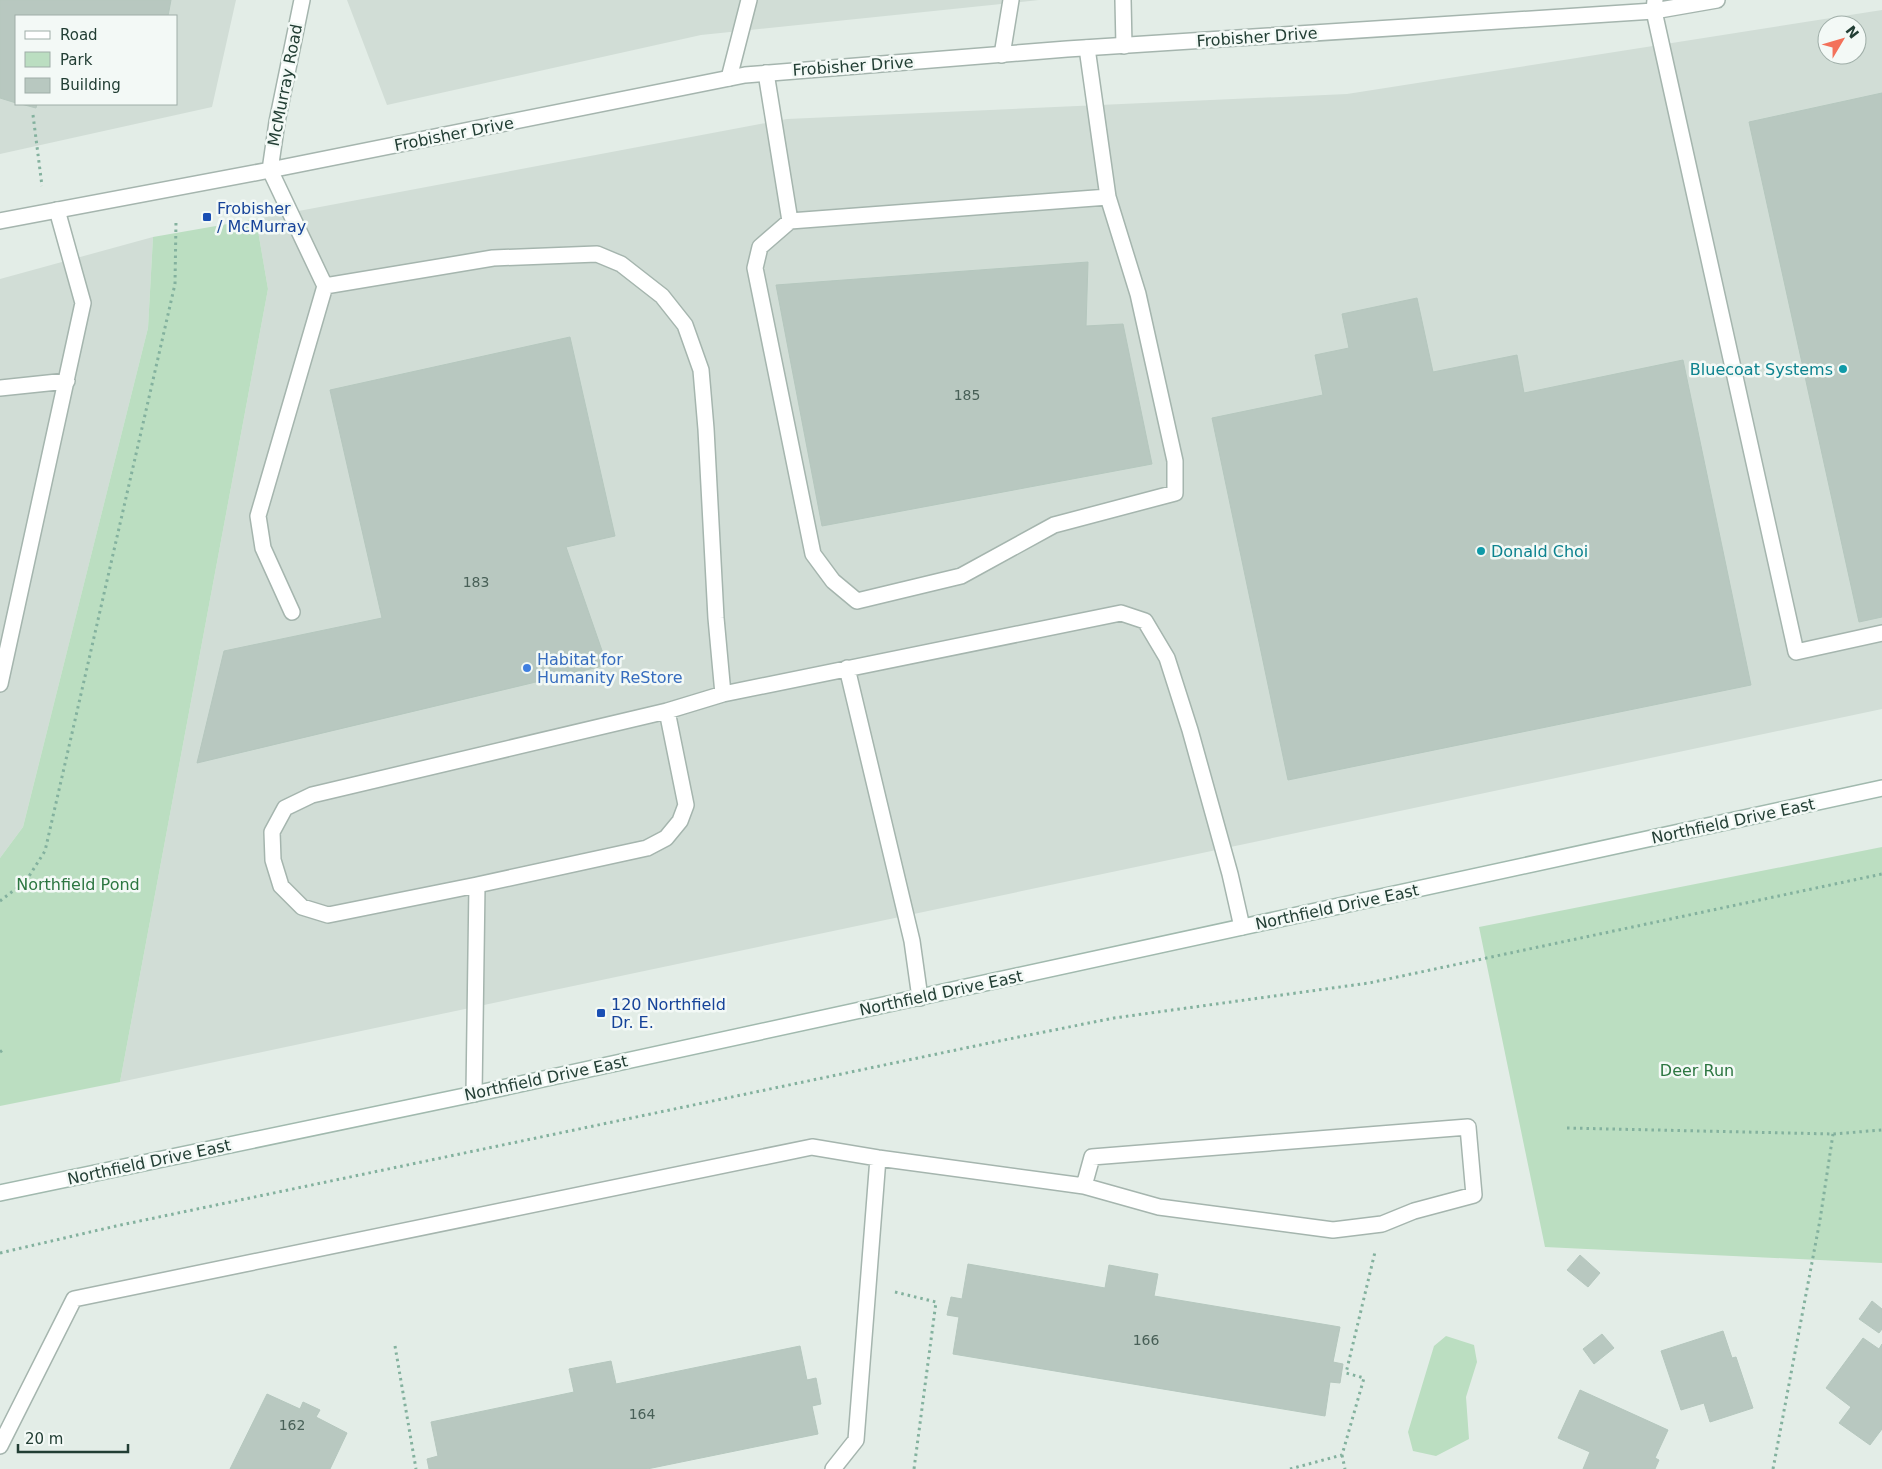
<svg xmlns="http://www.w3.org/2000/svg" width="1882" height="1469" font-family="'DejaVu Sans',sans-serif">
<rect width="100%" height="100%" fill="#e3ede7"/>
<path fill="#d1ddd6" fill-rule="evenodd" d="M0,0H236L212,107L0,154ZM16,16H176V104H16Z
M347,0H1039L701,35L387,105Z
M1882,10V709L120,1082L268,289L256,219L787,119L1347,94ZM1827,25H1857V55H1827Z
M153,237L148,328L23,827L0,858V279Z"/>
<path fill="#bbdec1" d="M256,219L268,289L120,1082L0,1106V858L23,827L148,328L153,237Z
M1882,847V1263L1545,1247L1479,927Z
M1446,1336L1474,1345L1477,1362L1466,1397L1469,1439L1436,1456L1413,1451L1408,1432L1434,1346Z"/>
<path fill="#b8c8c0" stroke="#b5c7be" d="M0,0H171L168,16H16V103L0,98Z
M1882,93V617L1859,622L1749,122Z
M21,104H37L36,108Z
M1088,262L1086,326L1123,324L1152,464L822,526L776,285Z
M1417,298L1433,372L1517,355L1524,393L1683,360L1751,685L1288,780L1212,418L1323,395L1315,355L1349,348L1342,314Z
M570,337L615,536L566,547L607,665L197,763L224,651L382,618L330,390Z
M1580,1255L1600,1273L1588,1287L1567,1270Z
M968,1264L1105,1288L1109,1265L1158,1274L1154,1296L1340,1327L1333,1362L1343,1364L1340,1383L1330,1382L1325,1416L953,1354L959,1317L947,1315L951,1297L962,1299Z
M1872,1301L1882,1309V1329L1879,1333L1859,1319Z
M1723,1331L1732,1358L1736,1357L1753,1408L1710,1422L1704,1403L1681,1410L1661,1351Z
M1602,1334L1614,1348L1594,1364L1583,1349Z
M1863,1338L1879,1349L1882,1344V1429L1870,1445L1839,1423L1851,1407L1826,1388Z
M800,1346L807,1380L816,1378L821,1404L812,1406L818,1434L647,1469H429L427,1459L438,1456L431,1422L574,1392L569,1369L611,1361L616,1384Z
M1580,1390L1668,1430L1655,1458L1659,1460L1655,1469H1583L1590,1452L1558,1438Z
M267,1394L300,1409L303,1402L320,1410L316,1417L347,1433L330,1469H230Z"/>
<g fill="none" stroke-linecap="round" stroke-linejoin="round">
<g stroke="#a5b5ae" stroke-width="18">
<path id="lane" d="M1123,0L1124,46
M1655,0L1654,11L1796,652L1882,633
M1002,55L1011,0
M766,73L790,221L1108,197L1087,48
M729,78L749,0
M270,170L325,286L493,258L597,254L621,264L662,296L685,325L701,370L706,429L716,618L723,694L667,711
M790,221L760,247L755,268L813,554L833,581L857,601L961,576L1054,525L1175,493V461L1138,294L1108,197
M0,388L67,381
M292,612L263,548L258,516L325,286
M847,668L912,941L920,998
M0,684L83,303L57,210
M723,694L1121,613L1145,621L1167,658L1190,730L1230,874L1242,927
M474,1094L477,885L647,848L666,838L680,821L686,805L667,711L312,795L285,808L272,832L273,860L281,886L302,907L328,915L477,885
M0,1446L74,1299L812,1147L878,1158L1084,1186L1159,1207L1333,1230L1382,1224L1414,1211L1474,1195L1468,1127L1092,1157L1084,1186
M833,1469L856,1440L878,1158"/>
</g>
<g stroke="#a5b5ae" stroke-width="18">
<path id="street" d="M270,170L277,122L302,0
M0,221L270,170L745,75L1067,49L1654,11L1717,0"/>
</g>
<g stroke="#a1b9ae" stroke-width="18">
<path id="secondary" d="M0,1193L474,1094L1882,788"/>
</g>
<path stroke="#83b19e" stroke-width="3" stroke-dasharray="2.5 4" stroke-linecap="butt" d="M33,115L42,186
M0,901L26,881L45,851L175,284L176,221
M0,1052L4,1049
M1567,1128L1833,1134L1882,1130
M0,1253L116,1226L999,1041L1114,1018L1369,983L1882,874
M895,1292L936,1302L914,1469
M395,1346L416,1469
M1342,1455L1345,1469
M1290,1469L1342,1455L1364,1378L1346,1373L1375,1252
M1773,1469L1820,1220L1833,1134"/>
<use href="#lane" stroke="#fff" stroke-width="15"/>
<use href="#street" stroke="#fff" stroke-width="15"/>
<use href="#secondary" stroke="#fff" stroke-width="15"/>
</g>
<g fill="#1a4fb4" stroke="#f3f9f6" stroke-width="2">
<rect x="202" y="212" width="10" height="10" rx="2.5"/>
<rect x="596" y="1008" width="10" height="10" rx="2.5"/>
</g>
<g fill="#0f9aa8" stroke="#f3f9f6" stroke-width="2">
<circle cx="1843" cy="369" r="5"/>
<circle cx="1481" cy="551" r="5"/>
</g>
<circle fill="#3f7fe0" stroke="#f3f9f6" stroke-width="2" cx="527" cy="668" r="5"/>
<g text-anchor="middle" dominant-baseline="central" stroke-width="5" stroke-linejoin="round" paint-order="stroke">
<g font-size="14" fill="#486057">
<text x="967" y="395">185</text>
<text x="476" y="582">183</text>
<text x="1146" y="1340">166</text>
<text x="642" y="1414">164</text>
<text x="292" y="1425">162</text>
</g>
<g font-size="16" fill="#223e34" stroke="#f3f9f6">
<text transform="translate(1257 37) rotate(-4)">Frobisher Drive</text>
<text transform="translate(853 66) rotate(-4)">Frobisher Drive</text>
<text transform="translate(285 85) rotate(-79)">McMurray Road</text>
<text transform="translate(454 134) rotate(-11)">Frobisher Drive</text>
<text transform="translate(1733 821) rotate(-12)">Northfield Drive East</text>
<text transform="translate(1337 907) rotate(-12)">Northfield Drive East</text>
<text transform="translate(941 993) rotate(-12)">Northfield Drive East</text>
<text transform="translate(546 1078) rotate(-12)">Northfield Drive East</text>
<text transform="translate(149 1162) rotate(-12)">Northfield Drive East</text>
</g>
<g font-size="16" fill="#164399" stroke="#f3f9f6" text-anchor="start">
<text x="217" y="208">Frobisher<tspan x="217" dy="18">/ McMurray</tspan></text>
<text x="611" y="1004">120 Northfield<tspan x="611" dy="18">Dr. E.</tspan></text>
</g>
<g font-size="16" fill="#0d838f" stroke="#f3f9f6" text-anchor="end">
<text x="1833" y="369">Bluecoat Systems</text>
<text x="1491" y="551" text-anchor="start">Donald Choi</text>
</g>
<g font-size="16" fill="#366cbe" stroke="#f3f9f6" text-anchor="start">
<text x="537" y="659">Habitat for<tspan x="537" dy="18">Humanity ReStore</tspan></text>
</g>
<g font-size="16" fill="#2c7641" stroke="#f3f9f6">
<text x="78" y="884">Northfield Pond</text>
<text x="1697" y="1070">Deer Run</text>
</g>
</g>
<rect x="15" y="15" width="162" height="90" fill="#f3f9f6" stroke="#9faea8"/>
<rect x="25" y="31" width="25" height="8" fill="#ffffff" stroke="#9faea8"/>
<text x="60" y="40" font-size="15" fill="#223e34">Road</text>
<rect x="25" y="52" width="25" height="15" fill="#bbdec1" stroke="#9faea8"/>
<text x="60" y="65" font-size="15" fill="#223e34">Park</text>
<rect x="25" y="78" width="25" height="15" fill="#b8c8c0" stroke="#9faea8"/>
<text x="60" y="90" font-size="15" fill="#223e34">Building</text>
<g transform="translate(1842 40) rotate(52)"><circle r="24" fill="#f3f9f6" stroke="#9faea8"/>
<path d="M0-4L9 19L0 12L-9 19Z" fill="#f3715a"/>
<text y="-8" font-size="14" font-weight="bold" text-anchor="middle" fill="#223e34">N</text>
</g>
<path d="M18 1444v8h110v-8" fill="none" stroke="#223e34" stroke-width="2.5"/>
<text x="25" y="1444" font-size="15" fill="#223e34" stroke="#f3f9f6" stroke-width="4" paint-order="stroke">20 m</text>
</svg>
